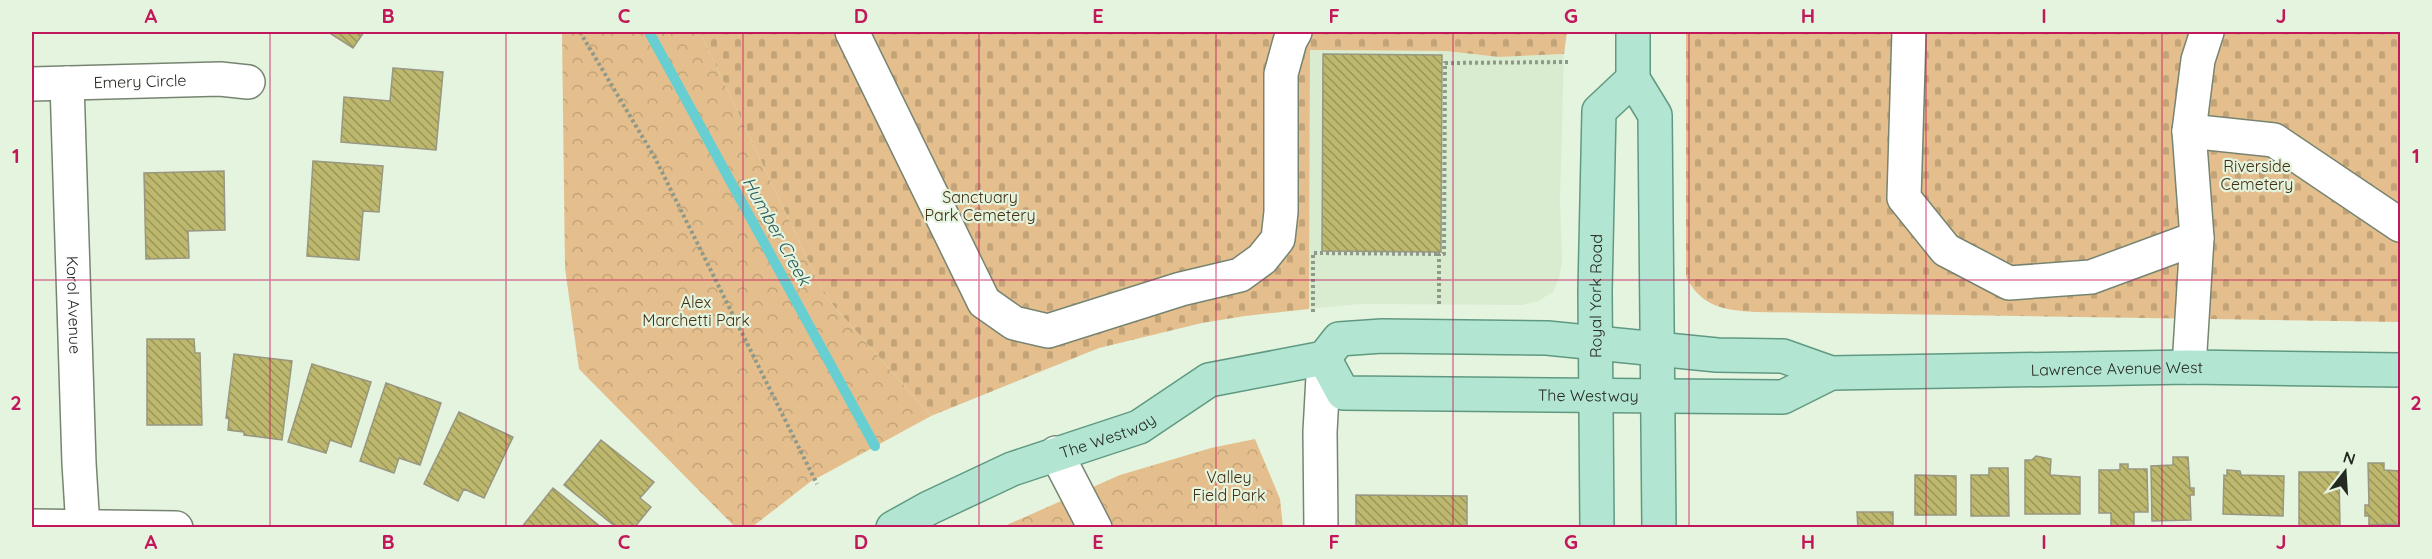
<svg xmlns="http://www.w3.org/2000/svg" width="2432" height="559" font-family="Quicksand,sans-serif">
<defs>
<pattern id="cemetery-stones" width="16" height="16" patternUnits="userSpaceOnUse" patternTransform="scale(1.5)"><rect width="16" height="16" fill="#e4bf8d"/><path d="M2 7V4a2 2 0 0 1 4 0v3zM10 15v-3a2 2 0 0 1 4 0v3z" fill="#c3a479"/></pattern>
<pattern id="park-crowns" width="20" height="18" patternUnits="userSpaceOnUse" patternTransform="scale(1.5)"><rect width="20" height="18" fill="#e4bf8d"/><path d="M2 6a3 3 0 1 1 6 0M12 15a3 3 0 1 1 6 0" fill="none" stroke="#c3a479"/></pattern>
<pattern id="building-back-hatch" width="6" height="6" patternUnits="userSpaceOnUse" patternTransform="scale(1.5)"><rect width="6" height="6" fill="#bdb86d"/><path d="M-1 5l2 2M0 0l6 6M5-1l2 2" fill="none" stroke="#999659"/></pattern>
</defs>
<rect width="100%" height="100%" fill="#e5f4df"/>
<path fill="#d9ecd0" d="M1310,50L1446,51L1499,57L1564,54L1560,200L1562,262L1559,278L1553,292L1538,301L1523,305L1360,304L1309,309Z"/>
<path fill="url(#cemetery-stones)" d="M700,32H1567L1564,54L1499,57L1446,51L1310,50L1309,309L1245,316L1202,323L1099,348L931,416L825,296Z
M1686,32H2400V322L1755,312C1723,310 1702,307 1686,277Z"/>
<path fill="url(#park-crowns)" d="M562,32H700L825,296L931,416L810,482L752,527H735L579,369L565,268Z
M1255,439L1280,499L1283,527L1000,528L1120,475L1211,448Z"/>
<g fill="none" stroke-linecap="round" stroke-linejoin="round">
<path stroke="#67cfd1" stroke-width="10" d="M649,32L875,446"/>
</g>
<path fill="url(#building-back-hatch)" stroke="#989781" stroke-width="1.5" d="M328,32H364L353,48Z
M1323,54L1442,55L1441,252L1322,251Z
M393,68L443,72L436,150L341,142L344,97L390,101Z
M313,161L383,166L379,212L363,211L359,260L307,256Z
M224,171L225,230L188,231L189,258L146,259L144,173Z
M147,339H194L195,353H200L202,425H147Z
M234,354L292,361L282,440L244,435V432L228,430L229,419L226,418Z
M312,364L371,382L351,447L330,440L326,453L288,442Z
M386,383L441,403L420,465L399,458L394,473L360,461Z
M459,412L513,437L484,498L464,489L458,501L424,484Z
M601,440L654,482L640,498L651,507L634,528H617L564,485Z
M2036,456L2051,459L2050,475L2080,477V514H2025V460H2032Z
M2173,457H2188L2190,488H2194V495H2190L2191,520L2152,521L2151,466L2173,465Z
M2368,463H2384V470L2400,471V524L2369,525V516H2365V505H2369Z
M2120,464H2128V469H2147L2148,512H2134V528H2111V513H2099V470H2120Z
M1989,468H2008L2009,516H1971V475H1989Z
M2227,470L2240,471L2241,475L2284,476L2283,516L2223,514L2224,475L2227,476Z
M2299,472H2339L2340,528H2299Z
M1915,475L1956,476V515H1915Z
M553,488L602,528H521Z
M1356,495L1467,496V528H1356Z
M1857,512H1893V528H1858Z"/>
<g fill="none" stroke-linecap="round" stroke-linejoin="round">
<g stroke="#778471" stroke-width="36">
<g id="minor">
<path d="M852,32L984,302L1014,323L1048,331L1181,289L1240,275L1262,259L1278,239L1281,212V74L1290,41L1295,32"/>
<path d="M1909,32L1904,198L1946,250L2009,283L2091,277L2197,238"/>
<path id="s1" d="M67,83L79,463L83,528"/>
<path id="s2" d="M32,84L220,79L248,82"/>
<path d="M2189,131L2274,140L2400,225"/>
<path d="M2189,367L2197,238L2189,131L2198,60L2207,32"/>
<path d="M1056,453L1095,528"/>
<path d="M32,526L176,528"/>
<path d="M1321,528L1320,432L1324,358"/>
</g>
</g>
<g stroke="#609981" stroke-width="36">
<g id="major">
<path d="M1633,32V79L1655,115L1659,528"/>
<path id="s3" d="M1324,358L1343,393L1783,397L1831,373"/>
<path id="s4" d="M893,528L929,508L1012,469L1139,427L1209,380L1324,358L1339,339L1382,336L1547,338L1717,355L1783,356L1831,373L2189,367L2400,370"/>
<path id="s5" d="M1597,528L1595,291L1599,111L1633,79"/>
</g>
</g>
<path stroke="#8e998a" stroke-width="4" stroke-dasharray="3 3" stroke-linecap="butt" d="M580,32L655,158L817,484
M1439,304V254H1444L1445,63L1570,62
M1313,312V253L1439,254"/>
<use href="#minor" stroke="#fff" stroke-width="33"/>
<use href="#major" stroke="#b3e6d2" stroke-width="33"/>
</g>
<path fill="none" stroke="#c2185b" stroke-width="1.5" stroke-opacity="0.55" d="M270,32V528M506,32V528M743,32V528M979,32V528M1216,32V528M1453,32V528M1689,32V528M1926,32V528M2162,32V528M32,280H2400"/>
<g text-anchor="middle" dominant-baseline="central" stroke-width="4.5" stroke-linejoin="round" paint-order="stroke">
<g font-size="16" fill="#242921" stroke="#e5f4df">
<text stroke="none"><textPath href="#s2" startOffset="108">Emery Circle</textPath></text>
<text stroke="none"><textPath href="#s5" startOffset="232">Royal York Road</textPath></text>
<text stroke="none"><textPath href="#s1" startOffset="222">Korol Avenue</textPath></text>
<text stroke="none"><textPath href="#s4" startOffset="1274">Lawrence Avenue West</textPath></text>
<text stroke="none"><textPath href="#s3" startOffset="285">The Westway</textPath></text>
<text stroke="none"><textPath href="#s4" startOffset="234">The Westway</textPath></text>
</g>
<g font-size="16" fill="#432f13" stroke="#e5f4df">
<text x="2257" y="166">Riverside<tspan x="2257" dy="18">Cemetery</tspan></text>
<text x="980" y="197">Sanctuary<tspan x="980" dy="18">Park Cemetery</tspan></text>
<text x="696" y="302">Alex<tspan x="696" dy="18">Marchetti Park</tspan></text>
<text x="1229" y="477">Valley<tspan x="1229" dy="18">Field Park</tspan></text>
</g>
<g font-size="18" font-style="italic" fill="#2c5b5b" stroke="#e5f4df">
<text transform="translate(777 231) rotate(61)">Humber Creek</text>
</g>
</g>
<rect width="2432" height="559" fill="none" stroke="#e5f4df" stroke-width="66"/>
<g transform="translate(2345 472) rotate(17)" stroke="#e5f4df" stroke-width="4.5" paint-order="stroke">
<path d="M0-4.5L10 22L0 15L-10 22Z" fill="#242921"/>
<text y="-9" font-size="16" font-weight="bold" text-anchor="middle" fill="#242921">N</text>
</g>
<rect x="33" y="33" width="2366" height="493" fill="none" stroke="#c2185b" stroke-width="2"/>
<g font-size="20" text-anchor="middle" font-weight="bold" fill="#c2185b">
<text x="151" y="23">A</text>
<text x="388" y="23">B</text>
<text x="624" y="23">C</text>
<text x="861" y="23">D</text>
<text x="1098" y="23">E</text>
<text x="1334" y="23">F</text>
<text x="1571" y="23">G</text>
<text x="1808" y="23">H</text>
<text x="2044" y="23">I</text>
<text x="2281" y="23">J</text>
<text x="16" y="163">1</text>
<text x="2416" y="163">1</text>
<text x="16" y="410">2</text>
<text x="2416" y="410">2</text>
<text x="151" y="549">A</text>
<text x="388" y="549">B</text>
<text x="624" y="549">C</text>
<text x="861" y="549">D</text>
<text x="1098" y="549">E</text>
<text x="1334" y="549">F</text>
<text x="1571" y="549">G</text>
<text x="1808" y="549">H</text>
<text x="2044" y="549">I</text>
<text x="2281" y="549">J</text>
</g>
</svg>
